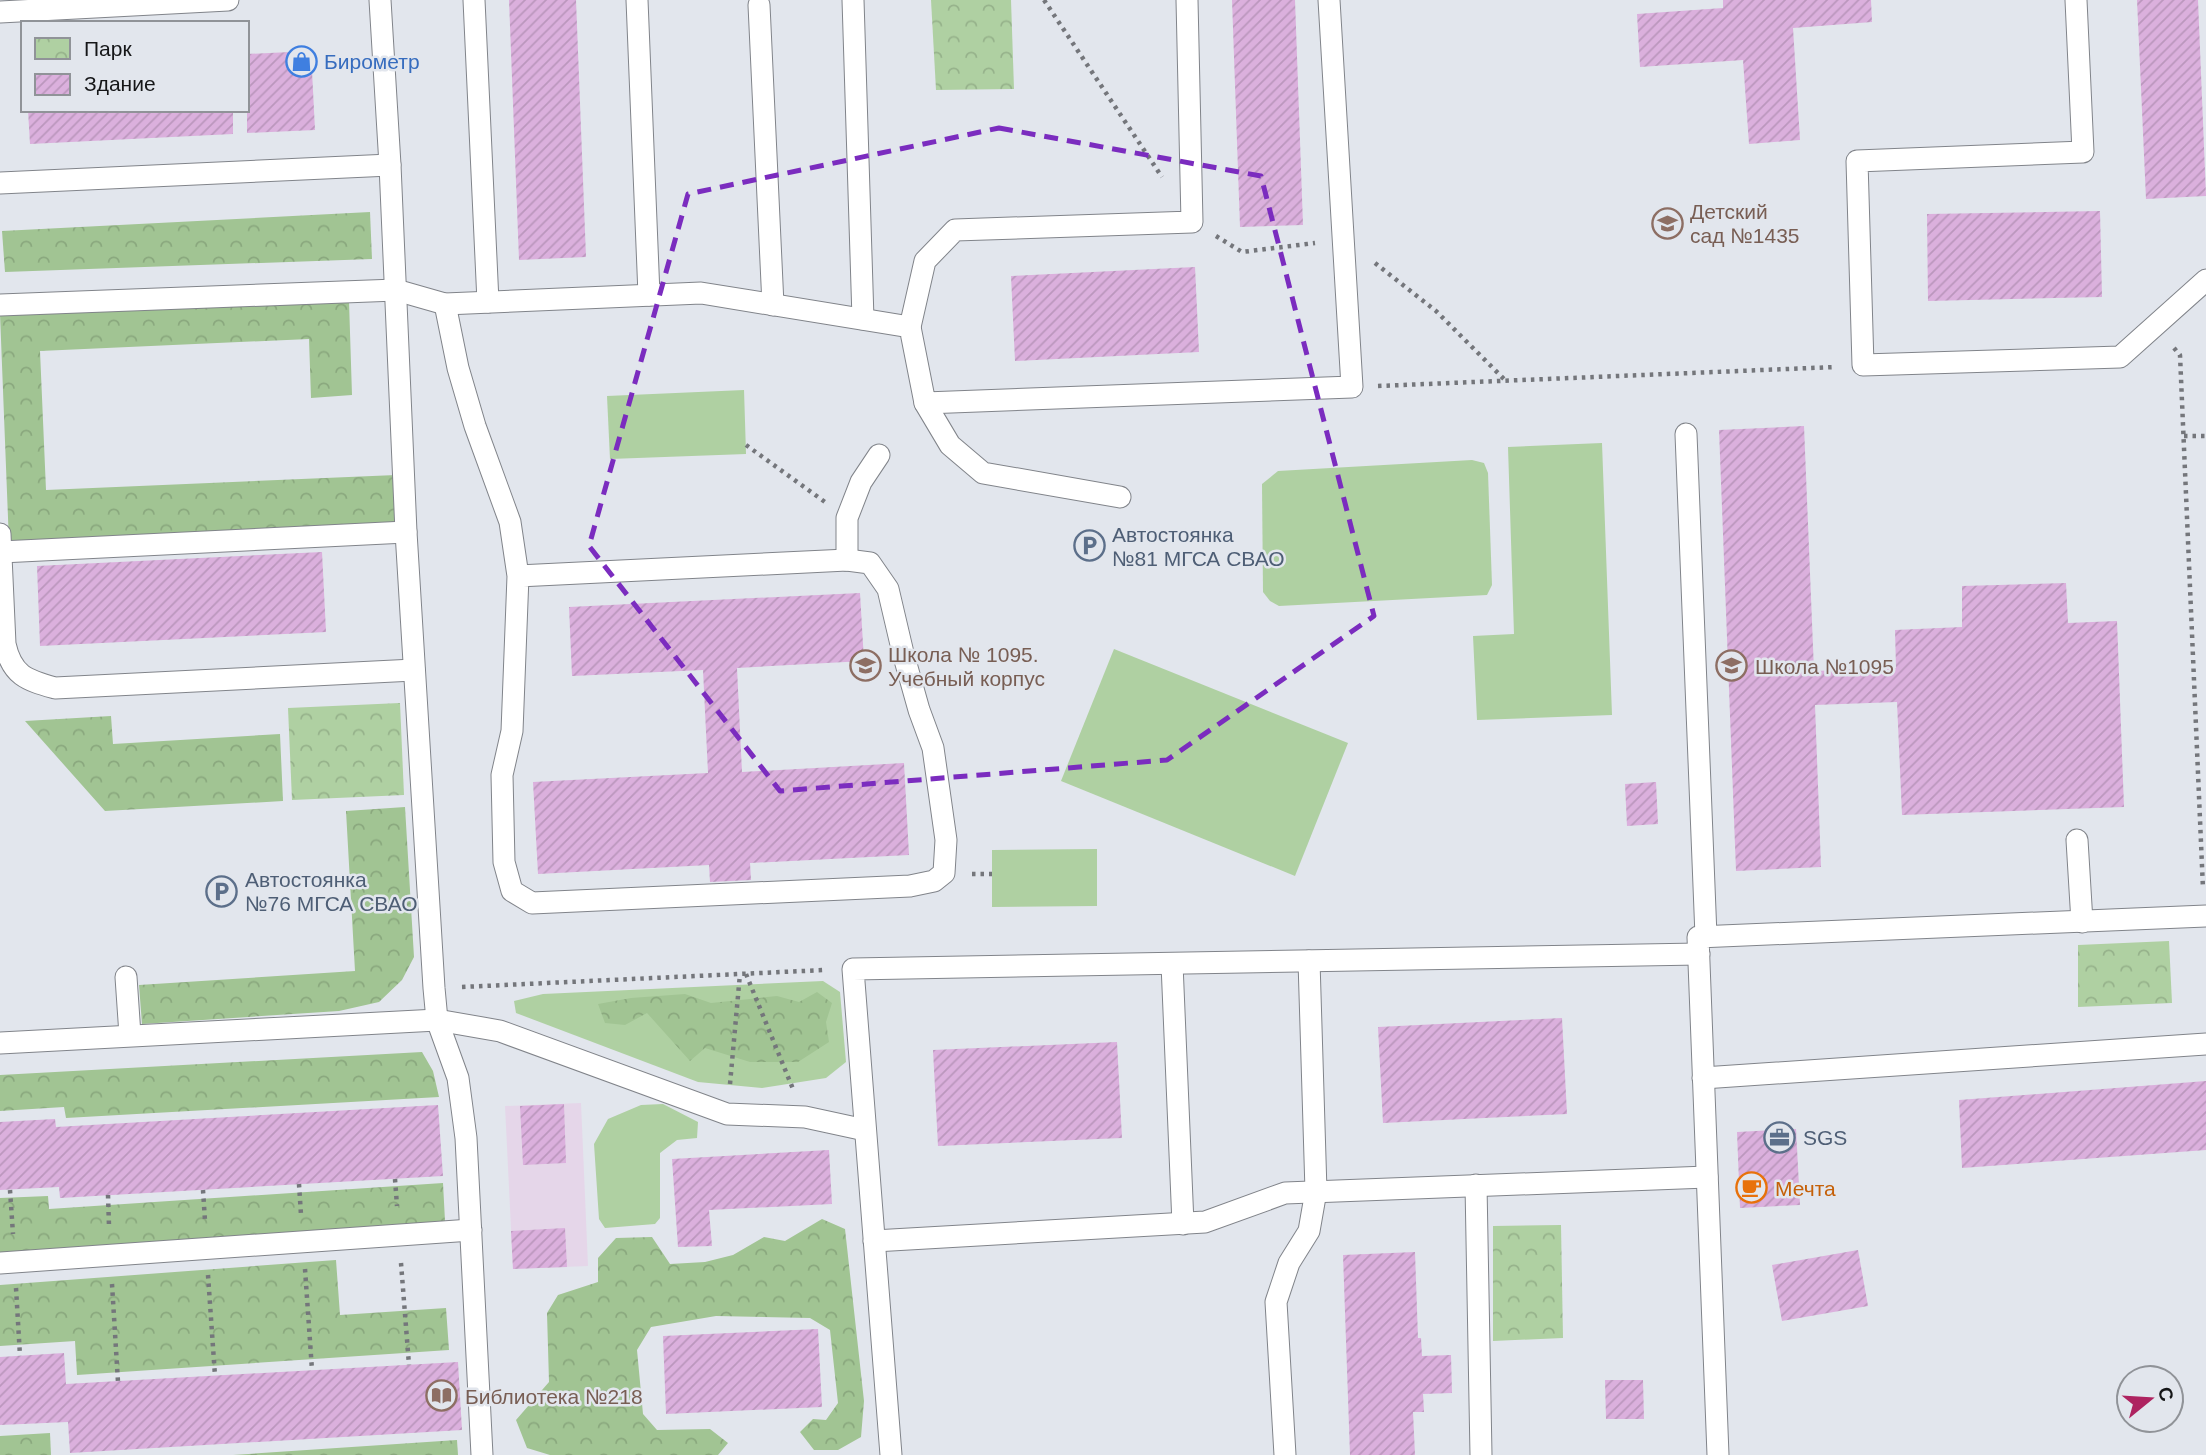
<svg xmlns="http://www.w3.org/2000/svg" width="2206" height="1455" font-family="Helvetica,sans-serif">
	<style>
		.commercial { fill: #e5d6e9 }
		.green { fill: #afd0a2 }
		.forest { fill: url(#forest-crowns) }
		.park { fill: url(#park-crowns) }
		.building { fill: url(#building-hatch) }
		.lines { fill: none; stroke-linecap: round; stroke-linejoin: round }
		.lane-casing { stroke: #81848a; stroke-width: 23 }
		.path { stroke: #74767b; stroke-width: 4.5; stroke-dasharray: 3.5 5; stroke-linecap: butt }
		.lane { stroke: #fff; stroke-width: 21 }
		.marked { fill: none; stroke: #7b2cbf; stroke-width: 5; stroke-dasharray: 14 9; stroke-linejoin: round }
		.labels { text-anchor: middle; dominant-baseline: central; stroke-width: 5; stroke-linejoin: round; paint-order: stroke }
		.shop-label { font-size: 21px; fill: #366cbe; stroke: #e2e6ed; text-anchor: start }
		.education-label { font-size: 21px; fill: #785e54; stroke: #e2e6ed; text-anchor: start }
		.service-label { font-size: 21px; fill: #4e5e75; stroke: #e2e6ed; text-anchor: start }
		.food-label { font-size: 21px; fill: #c56008; stroke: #e2e6ed; text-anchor: start }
	</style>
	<defs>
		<pattern id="forest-crowns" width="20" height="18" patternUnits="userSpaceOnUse" patternTransform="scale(1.75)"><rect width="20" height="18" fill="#a1c493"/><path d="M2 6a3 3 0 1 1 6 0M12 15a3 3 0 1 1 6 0" fill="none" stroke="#8aa87e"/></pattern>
		<pattern id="park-crowns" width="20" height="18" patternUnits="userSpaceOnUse" patternTransform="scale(1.75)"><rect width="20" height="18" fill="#afd0a2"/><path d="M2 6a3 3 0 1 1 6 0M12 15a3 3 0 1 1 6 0" fill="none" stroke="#96b28b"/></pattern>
		<pattern id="building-hatch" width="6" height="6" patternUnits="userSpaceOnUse" patternTransform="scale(1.75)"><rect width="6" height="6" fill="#dbb0dd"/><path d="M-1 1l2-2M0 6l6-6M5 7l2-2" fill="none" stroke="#bb97bd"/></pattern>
	</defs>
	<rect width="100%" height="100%" fill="#e2e6ed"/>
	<!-- commercial -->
	<polygon class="commercial" points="581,1103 588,1266 513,1269 505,1106"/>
	<!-- green -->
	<g class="green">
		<polygon points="744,390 746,454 610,459 607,396"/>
		<polygon points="1602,443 1612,715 1477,720 1473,636 1514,634 1508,447"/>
		<polygon points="1472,460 1484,463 1488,473 1492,585 1487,595 1279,606 1270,601 1263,592 1262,484 1278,471"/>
		<polygon points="1114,649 1348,743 1295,876 1061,781"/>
		<polygon points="1097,849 1097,906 992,907 992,850"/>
		<polygon points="823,981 840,992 846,1062 826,1078 762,1088 698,1082 516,1013 514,1001 543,994"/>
		<polygon points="663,1104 698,1122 697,1138 677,1140 660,1153 660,1218 655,1224 605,1228 599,1219 594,1144 608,1119 641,1105"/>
	</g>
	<!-- forest -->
	<g class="forest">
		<polygon points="370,212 372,259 5,272 2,231"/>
		<polygon points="349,301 352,395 311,398 309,339 40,351 46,490 396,475 399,525 9,543 0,314"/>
		<polygon points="111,716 113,744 280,734 283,801 105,811 25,721"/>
		<polygon points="405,807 414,957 402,980 379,1002 339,1011 142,1024 139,985 355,971 346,811"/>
		<polygon points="817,992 832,1003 826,1022 829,1042 798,1062 750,1062 705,1048 690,1061 647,1013 625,1025 605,1023 598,1004 631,998 685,994 711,1003 777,996 799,1002"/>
		<polygon points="422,1052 433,1071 439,1097 66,1118 64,1107 0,1111 0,1075"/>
		<polygon points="443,1183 445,1221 0,1253 0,1198 48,1196 49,1209"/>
		<polygon points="822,1219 845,1229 864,1401 861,1437 838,1450 814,1450 800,1432 813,1419 826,1420 838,1403 830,1330 810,1318 716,1316 651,1327 637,1350 643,1414 657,1430 710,1429 728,1443 718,1455 550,1455 527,1448 516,1420 549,1382 547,1313 558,1295 598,1282 598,1258 616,1238 652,1237 670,1264 705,1262 733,1255 764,1237 785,1241"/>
		<polygon points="336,1260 340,1315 446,1308 449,1350 77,1375 75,1341 0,1346 0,1285"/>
		<polygon points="50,1433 51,1455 0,1455 0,1436"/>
		<polygon points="457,1440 458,1455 233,1455"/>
	</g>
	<!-- park -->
	<g class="park">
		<polygon points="931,0 1011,0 1014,89 936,90"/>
		<polygon points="400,703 404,795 292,800 288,708"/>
		<polygon points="2169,941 2172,1003 2078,1007 2078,945"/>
		<polygon points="1561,1225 1563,1338 1493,1341 1493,1226"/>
	</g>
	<!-- building -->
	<g class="building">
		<polygon points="509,0 576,0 586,257 519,260"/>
		<polygon points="1232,0 1295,0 1303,225 1240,227"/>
		<polygon points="1723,0 1871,0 1872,22 1793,28 1800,140 1749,144 1743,60 1640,67 1637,14 1723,8"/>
		<polygon points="2137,0 2198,0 2206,196 2146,199"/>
		<polygon points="311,51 315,130 247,133 247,54"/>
		<polygon points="28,110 233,110 233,134 30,144"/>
		<polygon points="2100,211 2102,297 1928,301 1927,214"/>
		<polygon points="1195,267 1199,352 1015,361 1011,276"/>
		<polygon points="1804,426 1814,671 1896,668 1895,630 1962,627 1962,586 2066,583 2068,623 2117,621 2124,807 1902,815 1897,702 1815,705 1821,867 1736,871 1719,430"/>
		<polygon points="322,552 326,632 40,646 37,566"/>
		<polygon points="860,593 864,661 737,668 742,772 904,763 909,855 750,863 751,880 710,882 709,865 538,874 533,782 708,773 703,670 572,676 569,607"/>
		<polygon points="1656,782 1658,824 1627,826 1625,784"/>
		<polygon points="1562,1018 1567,1114 1383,1123 1378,1027"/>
		<polygon points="1117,1042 1122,1138 938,1146 933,1050"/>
		<polygon points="2206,1081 2206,1150 1962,1168 1959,1100"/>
		<polygon points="564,1104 566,1163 523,1165 520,1106"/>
		<polygon points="438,1105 443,1176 60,1198 59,1187 0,1190 0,1122 55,1119 56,1127"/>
		<polygon points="1796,1129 1800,1205 1740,1208 1737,1132"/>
		<polygon points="829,1150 832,1204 709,1210 712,1246 678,1247 672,1159"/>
		<polygon points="565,1228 567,1267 513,1269 511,1231"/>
		<polygon points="1858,1250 1868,1306 1782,1321 1772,1265"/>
		<polygon points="1415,1252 1418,1338 1421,1338 1422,1356 1451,1355 1452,1393 1423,1394 1424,1412 1413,1412 1415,1455 1350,1455 1343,1255"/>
		<polygon points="818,1329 822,1407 666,1414 663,1336"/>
		<polygon points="64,1353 66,1384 458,1362 462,1430 70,1453 68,1422 0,1425 0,1357"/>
		<polygon points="1605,1380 1643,1380 1644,1419 1606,1419"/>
	</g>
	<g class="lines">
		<defs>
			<g id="lane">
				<polyline points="380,0 390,165 406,532 434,988 437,1020 458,1078 466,1138 482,1455"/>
				<polyline points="474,0 488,302"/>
				<polyline points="637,0 649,295"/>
				<polyline points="853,0 863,319"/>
				<polyline points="2076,0 2083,152 1857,161 1863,365 2120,357 2206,280"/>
				<polyline points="759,5 773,305"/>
				<polyline points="0,12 228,0"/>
				<polyline points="0,183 390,165"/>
				<polyline points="445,304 458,368 475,426 510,522 518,576 512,731 502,775 504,862 512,891 532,903 910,886 934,881 944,873 946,840 933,748 919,710 903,653 888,589 870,563 847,560 518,576"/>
				<polyline points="0,305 396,290 445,304 701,293 910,327 925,403 1352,387 1329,0"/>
				<polyline points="910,327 925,261 955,230 1192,222 1187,0"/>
				<polyline points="925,403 950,445 983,473 1120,497"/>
				<polyline points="1686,434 1706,936"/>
				<path d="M0,534L5,644C12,676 27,680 55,688L414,670"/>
				<polyline points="1,552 406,532"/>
				<polyline points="847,560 847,518 861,482 879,455"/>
				<polyline points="2077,840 2082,922"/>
				<polyline points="1172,964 1183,1224"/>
				<polyline points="126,977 130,1035"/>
				<polyline points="0,1043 437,1020 500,1031 727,1114 805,1117 865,1130"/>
				<polyline points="1703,1078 2206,1044"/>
				<polyline points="1476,1185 1481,1455"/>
				<polyline points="874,1241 1205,1222 1285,1193 1707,1177"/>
				<polyline points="0,1263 471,1230"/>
				<polyline points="891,1455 853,969 1699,954"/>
				<polyline points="1285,1455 1276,1302 1289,1263 1309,1231 1316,1191 1309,961"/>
				<polyline points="1718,1455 1698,937 2206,916"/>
			</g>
		</defs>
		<!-- lane casing -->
		<use href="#lane" class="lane-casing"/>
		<!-- path -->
		<g class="path">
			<polyline points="1044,0 1162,177"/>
			<polyline points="1216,236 1242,252 1315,243"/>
			<polyline points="1375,263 1436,311 1506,381"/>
			<polyline points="2174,348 2180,355 2203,889"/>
			<polyline points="1378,386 1835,367"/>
			<polyline points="2184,436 2206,436"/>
			<polyline points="746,445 825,502"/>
			<polyline points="972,874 992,874"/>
			<polyline points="746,974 793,1089"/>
			<polyline points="462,987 824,970"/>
			<polyline points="730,1084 740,974"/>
			<polyline points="395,1179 397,1206"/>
			<polyline points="299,1184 301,1215"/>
			<polyline points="10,1190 13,1234"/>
			<polyline points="203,1190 205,1221"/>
			<polyline points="108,1195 109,1226"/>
			<polyline points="401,1263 409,1365"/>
			<polyline points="305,1269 312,1370"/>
			<polyline points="208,1275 215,1376"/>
			<polyline points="112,1284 118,1382"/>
			<polyline points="16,1288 20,1356"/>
		</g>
		<!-- lane -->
		<use href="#lane" class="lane"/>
	</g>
	<!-- marked area -->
	<path class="marked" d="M999,128L1261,176L1374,616L1167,760L780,791L589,546L688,194Z"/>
	<!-- icons -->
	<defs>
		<symbol id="shop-ring" viewBox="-11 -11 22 22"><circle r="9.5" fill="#e2e6ed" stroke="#3f7fe0" stroke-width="1.5"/><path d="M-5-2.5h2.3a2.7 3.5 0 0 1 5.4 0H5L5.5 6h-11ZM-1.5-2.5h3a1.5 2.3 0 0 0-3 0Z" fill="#3f7fe0"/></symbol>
		<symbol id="school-ring" viewBox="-11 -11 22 22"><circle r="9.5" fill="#e2e6ed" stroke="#8d6e63" stroke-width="1.5"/><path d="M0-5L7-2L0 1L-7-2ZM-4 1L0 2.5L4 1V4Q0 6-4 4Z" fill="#8d6e63"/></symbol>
		<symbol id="parking-ring" viewBox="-11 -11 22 22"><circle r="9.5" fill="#e2e6ed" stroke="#5c6f8a" stroke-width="1.5"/><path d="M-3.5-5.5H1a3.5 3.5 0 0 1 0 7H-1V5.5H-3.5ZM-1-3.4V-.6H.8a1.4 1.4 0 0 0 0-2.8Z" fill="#5c6f8a"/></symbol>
		<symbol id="office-ring" viewBox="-11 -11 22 22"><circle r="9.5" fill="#e2e6ed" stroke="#5c6f8a" stroke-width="1.5"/><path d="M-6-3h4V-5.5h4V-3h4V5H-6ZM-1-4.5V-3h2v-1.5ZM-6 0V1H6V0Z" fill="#5c6f8a"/></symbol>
		<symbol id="cafe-ring" viewBox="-11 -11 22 22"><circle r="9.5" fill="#e2e6ed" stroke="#e8710a" stroke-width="1.5"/><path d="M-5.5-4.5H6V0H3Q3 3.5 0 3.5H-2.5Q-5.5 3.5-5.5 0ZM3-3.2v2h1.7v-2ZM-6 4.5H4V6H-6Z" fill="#e8710a"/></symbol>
		<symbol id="library-ring" viewBox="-11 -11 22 22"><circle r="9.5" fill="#e2e6ed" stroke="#8d6e63" stroke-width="1.5"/><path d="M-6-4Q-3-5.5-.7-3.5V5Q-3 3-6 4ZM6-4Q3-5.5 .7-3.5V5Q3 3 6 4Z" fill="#8d6e63"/></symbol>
	</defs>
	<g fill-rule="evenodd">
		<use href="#shop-ring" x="284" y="44" width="35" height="35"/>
		<use href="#school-ring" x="1650" y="206" width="35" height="35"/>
		<use href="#parking-ring" x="1072" y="528" width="35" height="35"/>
		<use href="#school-ring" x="848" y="648" width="35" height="35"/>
		<use href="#school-ring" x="1714" y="648" width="35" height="35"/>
		<use href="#parking-ring" x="204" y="874" width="35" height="35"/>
		<use href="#office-ring" x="1762" y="1120" width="35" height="35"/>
		<use href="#cafe-ring" x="1734" y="1170" width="35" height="35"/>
		<use href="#library-ring" x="424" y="1378" width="35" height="35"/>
	</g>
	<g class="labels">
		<!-- shop labels -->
		<g class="shop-label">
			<text x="324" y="61">Бирометр</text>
		</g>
		<!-- education labels -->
		<g class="education-label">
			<text x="1690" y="211">Детский<tspan x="1690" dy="24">сад №1435</tspan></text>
			<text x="888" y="654">Школа № 1095.<tspan x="888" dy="24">Учебный корпус</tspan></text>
			<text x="1755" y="666">Школа №1095</text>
			<text x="465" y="1396">Библиотека №218</text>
		</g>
		<!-- service labels -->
		<g class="service-label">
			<text x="1112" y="534">Автостоянка<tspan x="1112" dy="24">№81 МГСА СВАО</tspan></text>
			<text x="245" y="879">Автостоянка<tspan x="245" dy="24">№76 МГСА СВАО</tspan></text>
			<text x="1803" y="1137">SGS</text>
		</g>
		<!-- food labels -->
		<g class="food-label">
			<text x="1775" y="1188">Мечта</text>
		</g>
	</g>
	<!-- legend -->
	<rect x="21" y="21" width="228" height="91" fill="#e2e6ed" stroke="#909398" stroke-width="2"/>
	<rect x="35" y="38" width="35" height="21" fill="url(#park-crowns)" stroke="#909398" stroke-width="2"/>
	<text x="84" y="56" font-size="21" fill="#151618">Парк</text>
	<rect x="35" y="74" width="35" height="21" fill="url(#building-hatch)" stroke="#909398" stroke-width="2"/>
	<text x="84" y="91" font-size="21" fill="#151618">Здание</text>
	<!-- north arrow -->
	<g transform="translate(2150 1399) rotate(72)"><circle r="33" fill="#e2e6ed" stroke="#909398" stroke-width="2"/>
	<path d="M0-5L12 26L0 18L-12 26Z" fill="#ae2360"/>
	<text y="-10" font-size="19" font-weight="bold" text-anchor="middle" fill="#151618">С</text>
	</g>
</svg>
